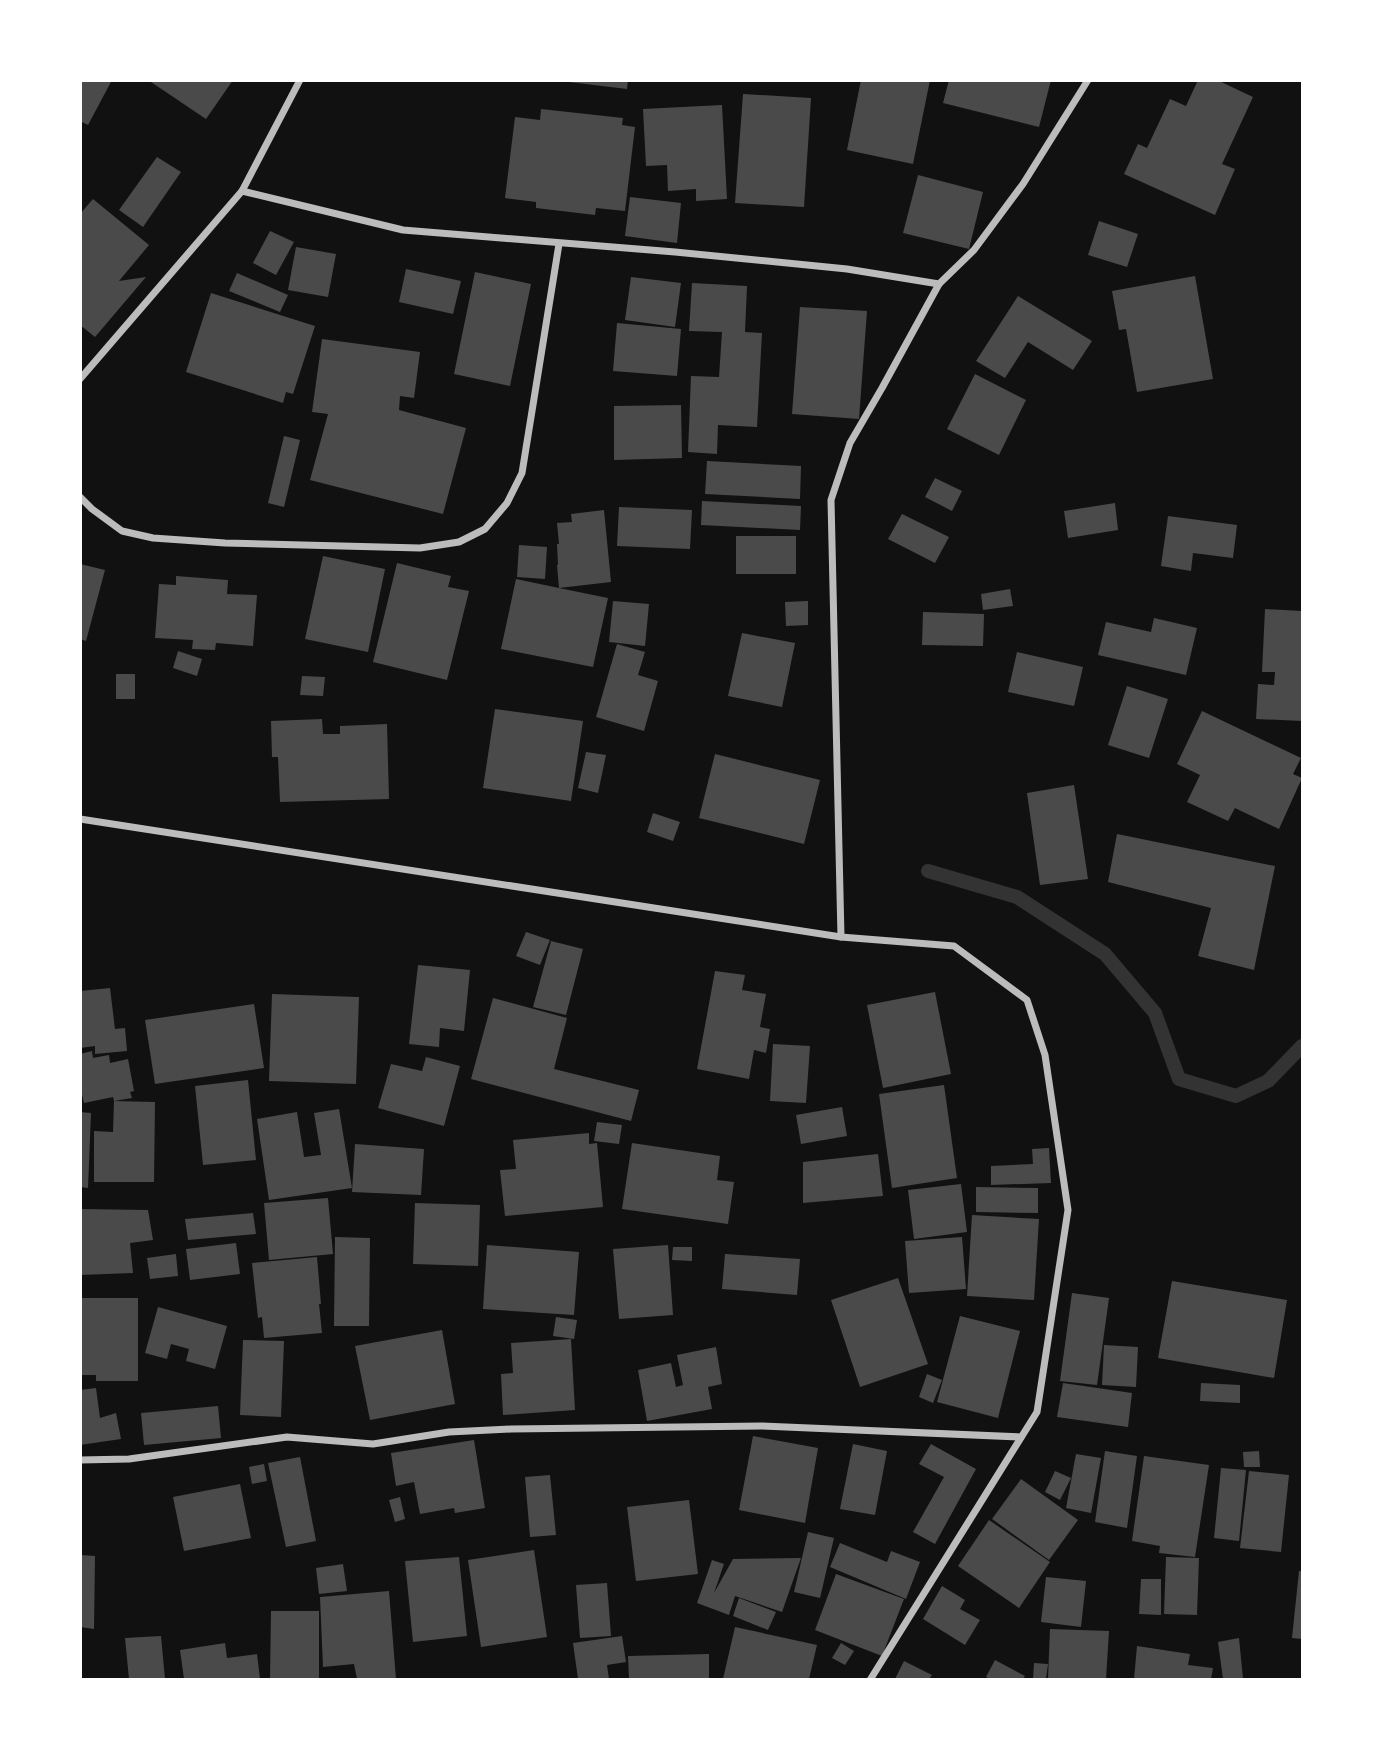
<svg xmlns="http://www.w3.org/2000/svg" width="1383" height="1760" font-family="'Fira Sans',sans-serif">
	<style>
		.lines { fill: none; stroke-linecap: round; stroke-linejoin: round }
		.stream { stroke: #333; stroke-width: 14 }
		.building { fill: #4a4a4a }
		.minor { stroke: #bcbcbc; stroke-width: 7 }
	</style>
	<rect width="100%" height="100%" fill="#111"/>
	<g class="lines">
		<!-- stream -->
		<polyline class="stream" points="928,871 1017,897 1105,954 1155,1013 1179,1079 1236,1096 1268,1081 1302,1046"/>
	</g>
	<!-- building -->
	<g class="building">
		<polygon points="80,80 112,80 88,125 80,121"/>
		<polygon points="148,80 233,80 206,119"/>
		<polygon points="569,80 628,80 627,89 569,82"/>
		<polygon points="861,80 930,80 913,164 847,150"/>
		<polygon points="949,80 1051,80 1039,127 943,103"/>
		<polygon points="1198,80 1217,80 1253,97 1222,164 1235,169 1215,215 1124,174 1138,144 1147,148 1170,99 1186,106"/>
		<polygon points="743,94 811,98 804,207 735,203"/>
		<polygon points="722,105 727,199 696,201 696,189 668,191 667,165 646,166 643,109"/>
		<polygon points="541,109 623,118 622,125 635,127 625,211 596,208 595,215 536,208 536,202 505,198 515,117 540,120"/>
		<polygon points="157,157 181,172 143,227 119,210"/>
		<polygon points="918,175 983,192 969,249 903,233"/>
		<polygon points="630,197 681,203 677,243 625,236"/>
		<polygon points="93,199 149,245 119,281 146,277 95,337 80,325 80,214"/>
		<polygon points="1099,221 1138,234 1127,267 1088,255"/>
		<polygon points="270,231 294,242 276,275 253,263"/>
		<polygon points="296,247 336,254 328,297 288,290"/>
		<polygon points="406,269 461,281 453,314 399,302"/>
		<polygon points="475,272 531,284 510,386 454,374"/>
		<polygon points="237,273 288,295 280,312 229,291"/>
		<polygon points="1195,276 1213,379 1137,392 1126,329 1119,330 1112,291"/>
		<polygon points="631,277 681,283 675,327 625,320"/>
		<polygon points="692,283 747,286 745,332 762,333 757,427 718,425 717,454 688,452 691,376 719,377 722,332 689,331"/>
		<polygon points="211,293 315,326 293,394 286,392 283,403 186,372"/>
		<polygon points="1018,296 1092,341 1073,370 1028,342 1005,378 976,361"/>
		<polygon points="800,307 867,311 859,419 792,414"/>
		<polygon points="617,323 681,329 677,376 613,371"/>
		<polygon points="322,339 420,352 414,398 400,396 399,410 466,428 443,514 310,480 328,414 312,412"/>
		<polygon points="975,374 1026,400 999,455 947,429"/>
		<polygon points="681,405 682,458 614,460 614,406"/>
		<polygon points="284,436 300,440 284,507 268,503"/>
		<polygon points="707,461 801,466 800,499 705,494"/>
		<polygon points="935,478 962,491 952,511 925,497"/>
		<polygon points="702,501 801,506 800,530 701,525"/>
		<polygon points="1115,503 1118,530 1068,538 1064,511"/>
		<polygon points="619,507 692,510 690,549 617,546"/>
		<polygon points="604,510 611,582 559,588 608,598 593,667 501,649 516,579 559,588 557,565 558,565 557,544 559,544 557,523 572,522 571,514"/>
		<polygon points="902,514 949,537 935,563 888,539"/>
		<polygon points="1168,516 1237,525 1233,558 1193,553 1191,571 1161,566"/>
		<rect x="736" y="536" width="60" height="38"/>
		<polygon points="519,545 547,547 545,579 517,577"/>
		<polygon points="323,556 385,569 368,652 305,639"/>
		<polygon points="397,563 451,576 448,587 469,591 447,680 373,662"/>
		<polygon points="80,564 105,570 86,641 80,639"/>
		<polygon points="176,576 228,580 227,594 257,595 253,646 216,643 215,650 192,649 193,640 155,638 159,584 176,585"/>
		<polygon points="1010,589 1013,606 983,610 981,594"/>
		<polygon points="613,601 649,604 645,646 609,642"/>
		<polygon points="808,601 808,625 786,626 785,602"/>
		<polygon points="1265,609 1302,611 1302,721 1256,719 1258,684 1274,685 1275,672 1262,672"/>
		<polygon points="923,612 984,614 983,646 922,645"/>
		<polygon points="1154,618 1197,628 1186,675 1098,655 1106,622 1151,632"/>
		<polygon points="742,633 795,643 782,707 728,696"/>
		<polygon points="617,644 645,652 638,675 658,681 644,731 596,717"/>
		<polygon points="178,651 202,659 197,676 173,668"/>
		<polygon points="1017,652 1083,667 1074,706 1008,692"/>
		<rect x="116" y="674" width="19" height="25"/>
		<polygon points="302,676 325,677 323,696 300,695"/>
		<polygon points="1127,686 1168,699 1149,758 1108,745"/>
		<polygon points="495,709 583,721 571,801 483,788"/>
		<polygon points="1202,711 1301,758 1293,774 1302,778 1279,829 1235,808 1228,821 1187,802 1200,775 1177,764"/>
		<polygon points="322,719 323,734 340,734 340,726 387,724 389,799 280,802 278,757 272,757 271,721"/>
		<polygon points="586,752 606,755 598,793 578,788"/>
		<polygon points="715,754 820,780 804,844 699,818"/>
		<polygon points="1074,785 1088,879 1040,885 1027,793"/>
		<polygon points="653,813 680,822 673,841 647,832"/>
		<polygon points="1117,834 1275,866 1254,970 1198,956 1211,908 1108,882"/>
		<polygon points="526,932 550,940 540,965 516,956"/>
		<polygon points="551,941 583,949 566,1015 533,1007"/>
		<polygon points="418,965 470,970 464,1031 440,1028 439,1047 409,1044"/>
		<polygon points="715,971 745,975 742,990 766,994 760,1027 770,1029 766,1053 754,1050 749,1079 697,1069"/>
		<polygon points="110,988 115,1029 125,1028 127,1051 95,1054 95,1046 80,1048 80,991"/>
		<polygon points="935,992 951,1074 883,1088 867,1005"/>
		<polygon points="272,994 359,997 356,1084 269,1081"/>
		<polygon points="493,998 567,1018 554,1069 639,1090 631,1121 471,1079"/>
		<polygon points="254,1004 264,1068 155,1084 145,1020"/>
		<polygon points="773,1044 810,1046 806,1103 770,1101"/>
		<polygon points="92,1051 93,1058 109,1055 110,1063 128,1059 134,1091 130,1092 132,1098 114,1101 113,1097 84,1103 80,1086 80,1054"/>
		<polygon points="426,1057 460,1066 444,1126 378,1108 391,1064 422,1071"/>
		<polygon points="248,1080 256,1160 203,1165 195,1086"/>
		<polygon points="944,1085 957,1178 892,1188 879,1094"/>
		<polygon points="114,1101 155,1102 154,1182 94,1182 94,1131 113,1132"/>
		<polygon points="842,1107 847,1136 801,1144 796,1115"/>
		<polygon points="339,1109 352,1188 269,1200 257,1119 297,1112 304,1157 321,1155 314,1113"/>
		<polygon points="80,1112 91,1113 88,1188 80,1187"/>
		<polygon points="597,1122 622,1125 619,1144 594,1141"/>
		<polygon points="589,1133 589,1144 597,1143 603,1207 505,1216 500,1170 516,1169 513,1140"/>
		<polygon points="632,1143 720,1156 717,1180 734,1182 728,1224 622,1209"/>
		<polygon points="355,1144 424,1149 421,1195 352,1192"/>
		<polygon points="1049,1148 1051,1183 991,1185 991,1166 1033,1164 1032,1149"/>
		<polygon points="878,1154 883,1196 803,1203 803,1162"/>
		<polygon points="961,1184 967,1232 914,1239 908,1190"/>
		<polygon points="976,1187 1038,1188 1038,1213 976,1212"/>
		<polygon points="328,1198 333,1254 269,1260 264,1203"/>
		<polygon points="415,1203 480,1205 478,1266 413,1264"/>
		<polygon points="80,1209 148,1210 153,1240 130,1243 133,1273 80,1275"/>
		<polygon points="253,1213 256,1234 188,1240 185,1219"/>
		<polygon points="972,1215 1039,1219 1034,1300 967,1296"/>
		<polygon points="335,1237 370,1238 369,1326 334,1326"/>
		<polygon points="962,1237 966,1289 909,1293 905,1241"/>
		<polygon points="236,1243 240,1274 190,1280 186,1249"/>
		<polygon points="487,1245 579,1252 574,1315 483,1309"/>
		<polygon points="668,1245 673,1315 619,1319 613,1249"/>
		<polygon points="673,1247 692,1247 692,1261 672,1260"/>
		<polygon points="176,1254 178,1276 150,1279 147,1258"/>
		<polygon points="725,1254 800,1259 797,1295 722,1289"/>
		<polygon points="317,1257 321,1304 319,1304 322,1333 264,1338 262,1317 258,1318 252,1263"/>
		<polygon points="898,1278 928,1364 860,1387 831,1300"/>
		<polygon points="1172,1281 1287,1300 1274,1378 1158,1358"/>
		<polygon points="1072,1293 1109,1298 1097,1385 1060,1381"/>
		<polygon points="80,1298 138,1298 138,1381 96,1381 96,1375 80,1375"/>
		<polygon points="158,1307 227,1326 215,1369 186,1361 189,1349 171,1344 167,1359 145,1353"/>
		<polygon points="960,1316 1020,1331 998,1418 937,1402"/>
		<polygon points="556,1317 577,1320 574,1339 553,1336"/>
		<polygon points="442,1330 455,1404 370,1420 355,1346"/>
		<polygon points="571,1339 575,1410 503,1415 501,1374 513,1373 511,1343"/>
		<polygon points="243,1340 284,1341 281,1417 240,1415"/>
		<polygon points="1104,1345 1138,1347 1136,1387 1102,1385"/>
		<polygon points="716,1347 722,1384 708,1387 712,1409 647,1421 638,1370 671,1363 676,1387 683,1385 677,1355"/>
		<polygon points="927,1374 942,1380 933,1403 919,1397"/>
		<polygon points="1063,1383 1132,1393 1128,1427 1057,1417"/>
		<polygon points="1201,1383 1240,1385 1240,1403 1200,1401"/>
		<polygon points="96,1388 100,1418 116,1413 121,1439 80,1445 80,1390"/>
		<polygon points="218,1406 221,1438 144,1445 141,1413"/>
		<polygon points="753,1436 818,1448 805,1523 739,1510"/>
		<polygon points="474,1440 485,1508 455,1513 454,1508 420,1514 414,1482 396,1486 391,1453"/>
		<polygon points="853,1444 887,1451 875,1515 840,1509"/>
		<polygon points="931,1444 976,1469 935,1544 913,1532 944,1477 919,1464"/>
		<polygon points="1105,1451 1137,1456 1127,1528 1095,1522"/>
		<polygon points="1259,1451 1260,1467 1244,1467 1243,1452"/>
		<polygon points="1076,1454 1101,1458 1091,1513 1066,1508"/>
		<polygon points="1144,1456 1209,1465 1195,1557 1159,1553 1160,1546 1132,1541"/>
		<polygon points="300,1457 316,1541 286,1547 268,1463"/>
		<polygon points="264,1464 267,1481 252,1484 249,1467"/>
		<polygon points="1221,1468 1246,1470 1239,1541 1214,1538"/>
		<polygon points="1055,1471 1071,1478 1060,1500 1045,1492"/>
		<polygon points="1249,1471 1289,1475 1281,1552 1240,1548"/>
		<polygon points="550,1475 556,1535 530,1537 525,1477"/>
		<polygon points="1021,1479 1078,1520 1049,1560 992,1519"/>
		<polygon points="240,1484 251,1538 184,1551 173,1497"/>
		<polygon points="400,1497 405,1519 395,1522 389,1500"/>
		<polygon points="689,1500 698,1574 636,1581 627,1507"/>
		<polygon points="989,1520 1050,1562 1019,1608 958,1566"/>
		<polygon points="808,1532 834,1538 820,1598 794,1592"/>
		<polygon points="840,1543 887,1562 891,1551 920,1562 906,1599 830,1567"/>
		<polygon points="534,1550 547,1637 481,1647 468,1560"/>
		<polygon points="80,1555 95,1556 94,1629 80,1627"/>
		<polygon points="459,1557 467,1636 413,1642 405,1561"/>
		<polygon points="1166,1557 1199,1558 1197,1615 1164,1614"/>
		<polygon points="801,1558 782,1612 735,1596 729,1615 697,1603 712,1560 724,1564 714,1593 733,1559"/>
		<polygon points="343,1564 347,1591 319,1594 316,1568"/>
		<polygon points="1299,1571 1302,1571 1302,1639 1292,1638"/>
		<polygon points="836,1574 904,1599 882,1656 815,1630"/>
		<polygon points="1046,1577 1086,1581 1081,1627 1041,1622"/>
		<polygon points="1141,1579 1161,1579 1161,1615 1139,1614"/>
		<polygon points="607,1583 611,1636 580,1638 576,1585"/>
		<polygon points="942,1586 965,1600 960,1609 980,1620 965,1645 923,1619"/>
		<polygon points="389,1591 396,1679 357,1679 354,1664 323,1667 320,1597"/>
		<polygon points="739,1598 776,1612 768,1630 733,1616"/>
		<polygon points="271,1611 319,1611 319,1679 270,1678"/>
		<polygon points="735,1627 817,1645 809,1679 723,1679"/>
		<polygon points="1050,1629 1109,1631 1106,1679 1048,1679"/>
		<polygon points="161,1636 165,1679 129,1679 125,1638"/>
		<polygon points="622,1636 626,1662 607,1665 609,1679 578,1679 573,1643"/>
		<polygon points="1239,1638 1243,1679 1223,1679 1218,1642"/>
		<polygon points="225,1643 227,1658 257,1654 260,1679 184,1679 180,1650"/>
		<polygon points="841,1643 854,1651 845,1665 832,1658"/>
		<polygon points="1137,1646 1190,1654 1188,1665 1213,1668 1211,1679 1134,1679"/>
		<polygon points="709,1654 709,1679 629,1679 628,1656"/>
		<polygon points="995,1660 1025,1676 1023,1679 990,1679 986,1677"/>
		<polygon points="904,1661 932,1675 929,1679 895,1679"/>
		<polygon points="1034,1663 1048,1664 1046,1679 1033,1679"/>
	</g>
	<g class="lines">
		<!-- minor -->
		<g class="minor">
			<polyline points="242,191 403,230 675,252 847,269 939,284"/>
			<polyline points="80,379 242,191 300,80"/>
			<polyline points="80,497 92,509 122,531 153,538 225,543 420,548 459,542 485,529 507,503 522,473 559,244"/>
			<polyline points="80,819 841,937 954,946 1027,1000 1045,1055 1068,1210 1037,1412 870,1680"/>
			<polyline points="841,937 831,500 850,443 882,388 939,284 974,250 1023,184 1088,80"/>
			<polyline points="80,1460 129,1459 287,1437 373,1444 449,1432 511,1429 762,1426 1021,1437"/>
		</g>
	</g>
	<!-- border -->
	<rect width="1383" height="1760" fill="none" stroke="#ffffff" stroke-width="164"/>
</svg>
